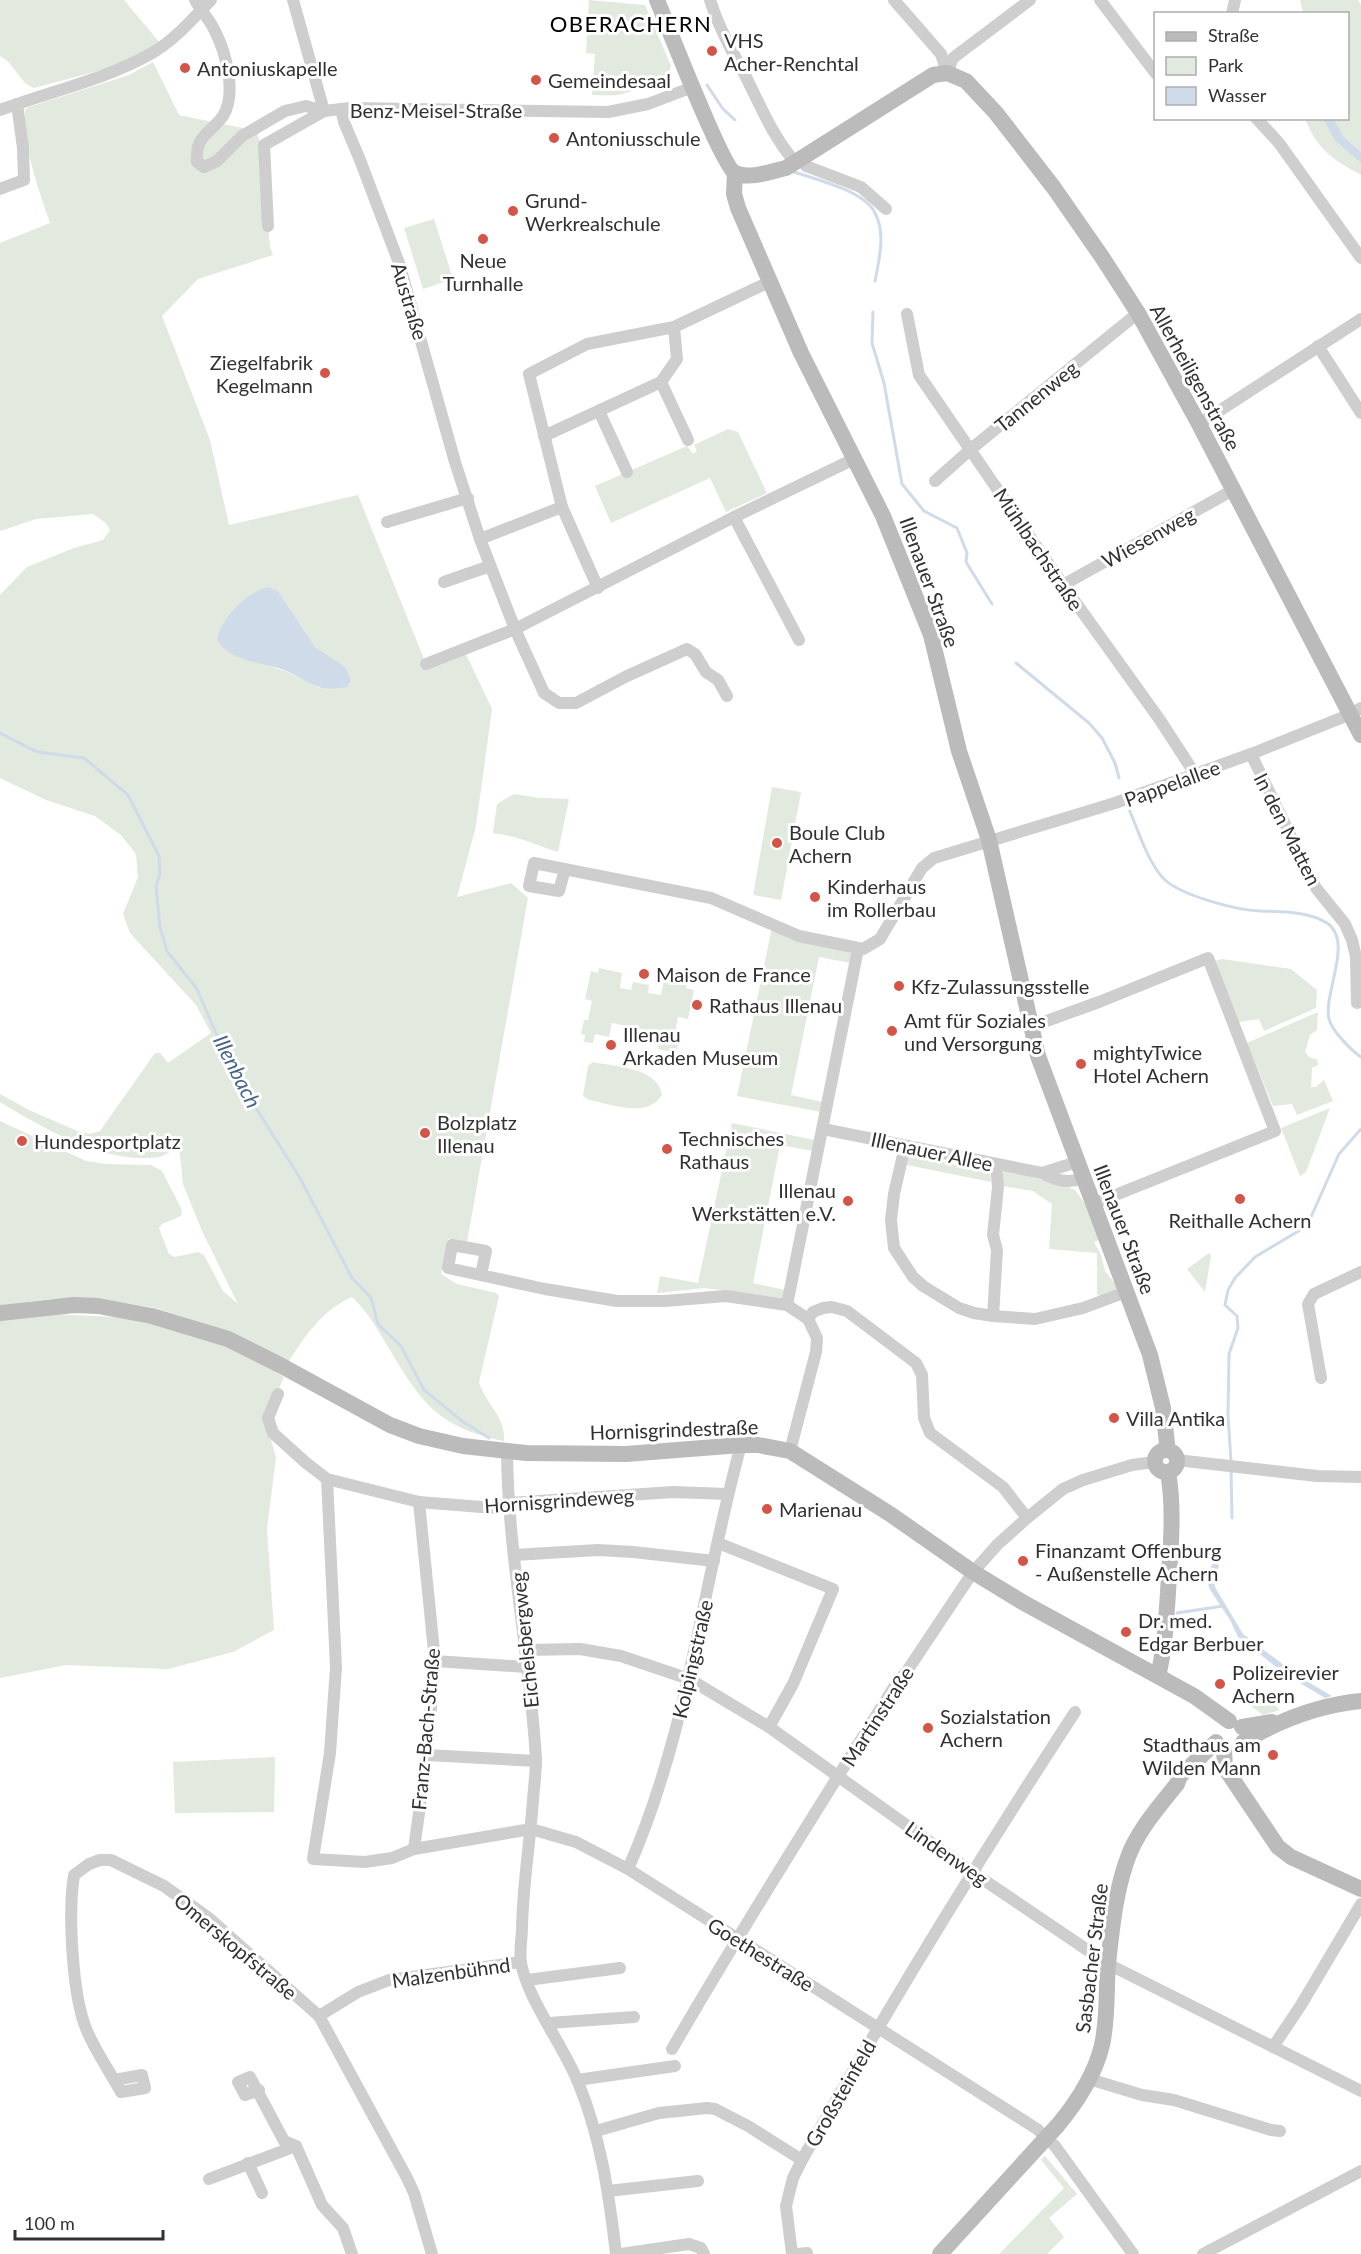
<svg xmlns="http://www.w3.org/2000/svg" width="1361" height="2254" font-family="Lato,sans-serif">
	<style>
		.green { fill: #e2e9de; fill-rule: evenodd }
		.water { fill: #cfdbe9 }
		.lines { fill: none; stroke-linecap: round; stroke-linejoin: round }
		.stream { stroke: #cfdbe9; stroke-width: 3 }
		.street { stroke: #cecece; stroke-width: 12 }
		.secondary { stroke: #bbb; stroke-width: 16 }
		.poi-dot { fill: #d35547; stroke: #fff; stroke-width: 2 }
		.labels { text-anchor: middle; dominant-baseline: central; stroke-width: 6; stroke-linejoin: round; paint-order: stroke }
		.poi-label { font-size: 20px; fill: #313131; stroke: #fff; text-anchor: start }
		.street-label { font-size: 20px; fill: #313131; stroke: #fff }
		.water-label { font-size: 21px; font-style: italic; fill: #47648b; stroke: #fff }
		.quarter-label { font-size: 22px; letter-spacing: 1.5px; fill: #000; stroke: #fff }
	</style>
	<rect width="100%" height="100%" fill="#fff"/>
	<!-- green -->
	<g class="green">
		<path d="M0,0H124L160,43L113,67L34,88C18,82 15,63 0,56Z"/>
		<path d="M589,0L645,5L671,66C669,80 630,93 617,95C609,96 600,95 592,95L595,54L586,53Z"/>
		<polygon points="1300,0 1358,0 1361,5 1361,152 1344,137 1334,119 1348,118 1348,14 1303,13"/>
		<path d="M153,62L179,115L257,131L260,143L270,247L273,255L198,279L162,316L210,440L229,525L358,495L426,664L464,650L492,709L476,826L457,897L511,883L528,898L467,1242L448,1239L441,1274L457,1284L496,1293L499,1296L479,1382C485,1403 506,1417 504,1441C434,1427 419,1398 385,1342C375,1325 366,1310 352,1297C322,1310 304,1337 288,1363L215,1327L156,1308L126,1303L52,1299L0,1305V1121L86,1161L106,1164L151,1165L162,1171L182,1210L181,1216L162,1224L159,1228L169,1254L175,1257L198,1252L204,1255L223,1291L238,1304L202,1231L183,1184L179,1146C173,1149 166,1156 159,1157C105,1165 45,1129 0,1102V1094L29,1110L82,1133L91,1134L100,1131L155,1053H160L168,1063L211,1033L196,1005L130,933L123,914L138,877L136,854L121,835L95,816L46,800L0,778V595L27,567L74,548L103,540L110,530L106,523L93,514L36,519L0,531V243L50,223C38,187 23,148 25,110L29,107L129,75ZM278,591L315,647L328,657L320,688L285,671L239,657L232,612L243,603Z"/>
		<path d="M1305,119H1323L1335,141L1361,163V175C1332,159 1318,150 1305,119Z"/>
		<polygon points="434,219 453,279 423,289 404,228"/>
		<polygon points="728,429 738,432 767,493 726,512 710,478 611,523 595,486 687,446 693,454 697,451 694,445"/>
		<polygon points="772,787 801,792 781,900 753,895"/>
		<path d="M514,794L540,798L569,799L558,852C536,845 515,835 493,833L497,804Z"/>
		<polygon points="772,928 848,950 852,955 851,963 819,957 791,1095 823,1102 821,1112 737,1096"/>
		<polygon points="1222,959 1291,969 1317,990 1316,1008 1264,1031 1259,1019 1239,1022 1215,961"/>
		<polygon points="599,968 622,973 620,988 631,990 633,982 649,985 648,993 661,995 664,980 686,985 686,988 694,990 688,1019 678,1017 674,1038 679,1040 676,1053 658,1049 661,1033 612,1023 609,1037 595,1034 593,1043 584,1042 585,1035 581,1034 584,1020 588,1020 592,1001 585,999 591,971 598,973"/>
		<polygon points="1318,1012 1317,1030 1310,1035 1305,1052 1310,1058 1317,1059 1318,1065 1312,1068 1311,1087 1316,1087 1324,1080 1333,1101 1297,1115 1292,1104 1273,1106 1247,1043"/>
		<path d="M593,1062C615,1067 658,1067 662,1095C647,1119 611,1104 589,1100L583,1096L588,1066Z"/>
		<polygon points="1330,1108 1306,1172 1300,1176 1281,1128"/>
		<polygon points="732,1123 815,1140 813,1151 780,1145 753,1283 785,1290 783,1298 704,1288 657,1293 660,1276 698,1283"/>
		<polygon points="908,1155 990,1172 991,1182 902,1164"/>
		<polygon points="1004,1171 1065,1185 1075,1190 1085,1204 1099,1240 1094,1242 1101,1255 1105,1271 1121,1291 1103,1297 1097,1295 1097,1253 1049,1249 1052,1204 1033,1191 1002,1186 1001,1174"/>
		<polygon points="1209,1253 1211,1255 1205,1292 1187,1269"/>
		<polygon points="53,1314 138,1318 218,1342 253,1358 284,1377 265,1420 276,1457 267,1529 274,1630 233,1652 168,1669 66,1665 0,1678 0,1319"/>
		<polygon points="1256,1686 1280,1710 1263,1715 1245,1702"/>
		<polygon points="275,1757 274,1812 175,1813 173,1762"/>
		<polygon points="1045,2156 1077,2194 1049,2218 1064,2237 1047,2254 999,2254 1064,2188 1041,2160"/>
	</g>
	<!-- water -->
	<g class="water">
		<polygon points="1323,119 1334,119 1344,137 1361,152 1361,163 1335,141"/>
		<path d="M268,587L278,591L315,647L345,667L351,680L347,687C338,688 328,690 319,687C307,683 296,675 284,670C262,662 229,662 217,639C222,617 246,593 268,587Z"/>
		<polygon points="1213,1563 1219,1565 1214,1580 1215,1587 1243,1634 1298,1676 1332,1696 1325,1698 1285,1674 1238,1637 1230,1620 1209,1588 1207,1577"/>
	</g>
	<g class="lines">
		<!-- stream -->
		<g class="stream">
			<polyline points="707,85 723,109 735,120"/>
			<path d="M794,172C815,179 865,191 875,213C886,233 879,260 875,281"/>
			<polyline points="873,312 872,343 884,383 902,484 924,511 957,528 967,553 966,562 992,604"/>
			<polyline points="1016,663 1089,723 1102,738 1115,763 1119,778"/>
			<polyline points="0,733 37,752 84,758 128,795 159,856 160,874 156,886 160,928 167,951 197,989 215,1031 256,1108 300,1178 352,1278 371,1298 378,1324 401,1346 424,1390 462,1421 489,1438"/>
			<path d="M1128,807C1138,829 1148,864 1165,880C1183,896 1236,910 1260,911C1282,912 1307,911 1327,923C1354,941 1323,993 1329,1019C1332,1031 1351,1050 1361,1057"/>
			<polyline points="1231,1461 1228,1416 1229,1354 1238,1328 1237,1316 1225,1305 1228,1290 1235,1278 1255,1257 1307,1226 1339,1154 1361,1129"/>
			<polyline points="1231,1468 1232,1518"/>
			<polyline points="1177,1613 1223,1606"/>
		</g>
		<!-- street -->
		<g class="street">
			<path d="M195,0C201,11 210,20 215,31C226,53 237,94 223,116C210,134 195,135 197,162L204,167L217,161L242,136L285,111L306,106L324,111"/>
			<polyline points="293,0 324,111"/>
			<path d="M710,0C719,28 732,51 746,77C761,107 773,137 795,162"/>
			<polyline points="894,0 941,54 947,73"/>
			<polyline points="1100,0 1156,74"/>
			<polyline points="1232,14 1235,0"/>
			<polyline points="947,73 953,58 1030,0"/>
			<polyline points="341,109 344,122 360,160 399,263 455,462 480,539 515,629 544,693 559,703 576,703 627,676 687,649 695,654 706,672 718,680 727,696"/>
			<path d="M0,110C51,91 105,80 152,53C175,40 193,18 211,0"/>
			<polyline points="1256,118 1279,143 1361,258"/>
			<polyline points="801,158 806,166 861,187 886,209"/>
			<polyline points="0,189 24,180 23,148 17,104"/>
			<polyline points="268,226 264,145 324,111 350,108 608,112 648,104 693,87"/>
			<polyline points="907,314 919,375 1063,585 1160,720 1195,774"/>
			<polyline points="674,327 769,282"/>
			<polyline points="1318,346 1361,413"/>
			<polyline points="599,411 627,472"/>
			<polyline points="1199,424 1361,319"/>
			<polyline points="544,436 661,382"/>
			<polyline points="935,481 971,449 1138,313"/>
			<polyline points="734,517 799,640"/>
			<polyline points="387,522 468,498"/>
			<polyline points="480,539 562,507"/>
			<polyline points="444,582 490,566"/>
			<polyline points="1063,585 1233,490"/>
			<polyline points="598,588 562,507 529,374 587,344 674,327 677,359 661,382 688,440"/>
			<polyline points="426,664 515,629 734,517 854,459"/>
			<polyline points="1251,754 1316,888 1345,924 1352,940 1356,957 1357,1003"/>
			<polyline points="565,869 559,891 529,886 534,863 711,898 799,936 863,949 880,939 922,868 934,858 1115,803 1251,754 1351,714 1361,708"/>
			<polyline points="1030,1027 1099,1002 1208,958 1275,1131 1093,1204"/>
			<path d="M823,1129L1042,1173C1057,1181 1067,1183 1083,1179"/>
			<polyline points="905,1146 894,1194 891,1220 894,1248 913,1277 923,1286 959,1308 974,1313 993,1316 1035,1319 1083,1308 1126,1292"/>
			<polyline points="1042,1173 1077,1162"/>
			<polyline points="481,1275 486,1251 452,1245 448,1268 545,1289 617,1301 665,1301 726,1296 787,1305 808,1319 817,1338 816,1352 790,1451"/>
			<polyline points="787,1305 858,949"/>
			<polyline points="993,1316 997,1250 993,1235 998,1187 996,1164"/>
			<polyline points="808,1319 813,1312 823,1308 832,1307 847,1311 916,1363 922,1375 924,1418 930,1433 1003,1487 1027,1518"/>
			<polyline points="1321,1378 1308,1304 1314,1294 1361,1272"/>
			<polyline points="278,1394 268,1418 273,1433 305,1462 327,1479 419,1502 494,1508 509,1503 673,1492 727,1494"/>
			<path d="M507,1452C508,1555 530,1656 536,1759C536,1772 534,1787 533,1800C530,1842 523,1884 522,1927C522,1938 519,1952 521,1963C528,2000 563,2045 578,2082C601,2138 609,2194 616,2254"/>
			<polyline points="1177,1460 1317,1476 1361,1477"/>
			<polyline points="327,1479 336,1667 330,1753 313,1859 365,1862 392,1858 414,1849 531,1829 576,1842 628,1869 1037,2129 1055,2146 1133,2254"/>
			<polyline points="718,1543 833,1589 793,1684 769,1727"/>
			<polyline points="514,1555 598,1550 633,1552 714,1561"/>
			<polyline points="526,1650 580,1649 621,1656 689,1679 769,1727 972,1872 1108,1964 1361,2091"/>
			<polyline points="435,1661 527,1667"/>
			<polyline points="427,1755 536,1761"/>
			<polyline points="414,1849 427,1755 435,1661 419,1502"/>
			<path d="M628,1869C688,1734 702,1586 741,1445"/>
			<polyline points="527,1980 620,1968"/>
			<polyline points="319,2016 358,1992 389,1980 521,1962"/>
			<polyline points="549,2023 634,2017"/>
			<polyline points="1273,2047 1301,2005 1361,1904"/>
			<path d="M672,2049C744,1925 820,1805 896,1684L907,1671L973,1572L998,1544L1027,1518L1063,1489L1083,1480L1132,1465L1154,1462"/>
			<polyline points="1089,2079 1142,2095 1174,2100 1271,2130 1280,2131"/>
			<path d="M114,2080L142,2075L145,2088L121,2092C110,2072 96,2052 87,2031C72,1996 68,1913 74,1875L89,1864L100,1860H111L164,1886L210,1919L319,2016L407,2178L414,2193L432,2254"/>
			<polyline points="577,2080 675,2066"/>
			<polyline points="259,2090 245,2095 238,2082 250,2077 284,2141 296,2146 322,2205 343,2228 352,2254"/>
			<polyline points="596,2131 659,2113 707,2108 715,2109 748,2126 802,2160"/>
			<polyline points="248,2163 262,2193"/>
			<polyline points="209,2179 296,2146"/>
			<polyline points="608,2191 698,2181"/>
			<polyline points="621,2254 689,2244 701,2248 704,2254"/>
			<path d="M792,2254L786,2206L793,2178L802,2160C888,2007 979,1859 1075,1712"/>
			<polyline points="797,2254 807,2253"/>
			<polyline points="1203,2254 1361,2171"/>
		</g>
		<!-- secondary -->
		<g class="secondary">
			<path d="M657,0C667,24 722,166 735,173C749,180 772,171 786,168L933,75L947,73L966,81L996,113L1054,188L1102,257L1138,313L1199,424L1361,735"/>
			<polyline points="735,173 734,194 738,208 801,353 883,516 931,635 959,751 989,840 1038,1056 1150,1355 1163,1408 1167,1443 1166,1449"/>
			<polyline points="0,1313 74,1305 98,1306 152,1316 228,1339 280,1365 390,1425 419,1436 463,1446 526,1453 626,1454 741,1445 758,1445 790,1451 890,1514 973,1572 1024,1603 1194,1696 1229,1721"/>
			<circle cx="1166" cy="1461" r="11"/>
			<path d="M1158,1676C1165,1649 1166,1620 1168,1593C1170,1553 1175,1512 1168,1472"/>
			<polyline points="1242,1727 1272,1722"/>
			<path d="M1243,1742C1278,1721 1320,1705 1361,1701"/>
			<polyline points="1224,1750 1225,1768 1278,1847 1291,1857 1361,1889"/>
			<path d="M940,2254L1058,2125C1077,2102 1095,2075 1102,2045C1108,2018 1106,1991 1108,1964C1112,1927 1116,1886 1130,1852C1141,1827 1160,1805 1177,1784L1180,1776L1216,1742"/>
		</g>
	</g>
	<!-- markers -->
	<g class="poi-dot">
		<circle cx="712" cy="51" r="6"/>
		<circle cx="185" cy="68" r="6"/>
		<circle cx="536" cy="80" r="6"/>
		<circle cx="554" cy="138" r="6"/>
		<circle cx="513" cy="211" r="6"/>
		<circle cx="483" cy="239" r="6"/>
		<circle cx="325" cy="373" r="6"/>
		<circle cx="777" cy="843" r="6"/>
		<circle cx="815" cy="897" r="6"/>
		<circle cx="644" cy="974" r="6"/>
		<circle cx="899" cy="986" r="6"/>
		<circle cx="697" cy="1005" r="6"/>
		<circle cx="892" cy="1031" r="6"/>
		<circle cx="611" cy="1045" r="6"/>
		<circle cx="1081" cy="1064" r="6"/>
		<circle cx="425" cy="1133" r="6"/>
		<circle cx="22" cy="1141" r="6"/>
		<circle cx="667" cy="1149" r="6"/>
		<circle cx="1240" cy="1199" r="6"/>
		<circle cx="848" cy="1201" r="6"/>
		<circle cx="1114" cy="1418" r="6"/>
		<circle cx="767" cy="1509" r="6"/>
		<circle cx="1023" cy="1561" r="6"/>
		<circle cx="1126" cy="1632" r="6"/>
		<circle cx="1220" cy="1684" r="6"/>
		<circle cx="928" cy="1728" r="6"/>
		<circle cx="1273" cy="1755" r="6"/>
	</g>
	<g class="labels">
		<!-- poi labels -->
		<g class="poi-label">
			<text x="724" y="40">VHS<tspan x="724" dy="23">Acher-Renchtal</tspan></text>
			<text x="197" y="68">Antoniuskapelle</text>
			<text x="548" y="80">Gemeindesaal</text>
			<text x="566" y="138">Antoniusschule</text>
			<text x="525" y="200">Grund-<tspan x="525" dy="23">Werkrealschule</tspan></text>
			<text x="483" y="260" text-anchor="middle">Neue<tspan x="483" dy="23">Turnhalle</tspan></text>
			<text x="313" y="362" text-anchor="end">Ziegelfabrik<tspan x="313" dy="23">Kegelmann</tspan></text>
			<text x="789" y="832">Boule Club<tspan x="789" dy="23">Achern</tspan></text>
			<text x="827" y="886">Kinderhaus<tspan x="827" dy="23">im Rollerbau</tspan></text>
			<text x="656" y="974">Maison de France</text>
			<text x="911" y="986">Kfz-Zulassungsstelle</text>
			<text x="709" y="1005">Rathaus Illenau</text>
			<text x="904" y="1020">Amt für Soziales<tspan x="904" dy="23">und Versorgung</tspan></text>
			<text x="623" y="1034">Illenau<tspan x="623" dy="23">Arkaden Museum</tspan></text>
			<text x="1093" y="1052">mightyTwice<tspan x="1093" dy="23">Hotel Achern</tspan></text>
			<text x="437" y="1122">Bolzplatz<tspan x="437" dy="23">Illenau</tspan></text>
			<text x="679" y="1138">Technisches<tspan x="679" dy="23">Rathaus</tspan></text>
			<text x="34" y="1141">Hundesportplatz</text>
			<text x="836" y="1190" text-anchor="end">Illenau<tspan x="836" dy="23">Werkstätten e.V.</tspan></text>
			<text x="1240" y="1220" text-anchor="middle">Reithalle Achern</text>
			<text x="1126" y="1418">Villa Antika</text>
			<text x="779" y="1509">Marienau</text>
			<text x="1035" y="1550">Finanzamt Offenburg<tspan x="1035" dy="23">- Außenstelle Achern</tspan></text>
			<text x="1138" y="1620">Dr. med.<tspan x="1138" dy="23">Edgar Berbuer</tspan></text>
			<text x="1232" y="1672">Polizeirevier<tspan x="1232" dy="23">Achern</tspan></text>
			<text x="940" y="1716">Sozialstation<tspan x="940" dy="23">Achern</tspan></text>
			<text x="1261" y="1744" text-anchor="end">Stadthaus am<tspan x="1261" dy="23">Wilden Mann</tspan></text>
		</g>
		<!-- street labels -->
		<g class="street-label">
			<text x="436" y="110">Benz-Meisel-Straße</text>
			<text transform="translate(410 301) rotate(73)">Austraße</text>
			<text transform="translate(1196 377) rotate(61)">Allerheiligenstraße</text>
			<text transform="translate(1036 396) rotate(-39)">Tannenweg</text>
			<text transform="translate(1148 537) rotate(-29)">Wiesenweg</text>
			<text transform="translate(1039 549) rotate(56)">Mühlbachstraße</text>
			<text transform="translate(930 582) rotate(70)">Illenauer Straße</text>
			<text transform="translate(1172 783) rotate(-20)">Pappelallee</text>
			<text transform="translate(1288 829) rotate(63)">In den Matten</text>
			<text transform="translate(932 1151) rotate(12)">Illenauer Allee</text>
			<text transform="translate(1125 1229) rotate(69)">Illenauer Straße</text>
			<text transform="translate(674 1429) rotate(-2)">Hornisgrindestraße</text>
			<text transform="translate(559 1500) rotate(-4)">Hornisgrindeweg</text>
			<text transform="translate(524 1640) rotate(-96)">Eichelsbergweg</text>
			<text transform="translate(692 1659) rotate(-77)">Kolpingstraße</text>
			<text transform="translate(877 1716) rotate(-57)">Martinstraße</text>
			<text transform="translate(425 1729) rotate(-85)">Franz-Bach-Straße</text>
			<text transform="translate(947 1853) rotate(35)">Lindenweg</text>
			<text transform="translate(236 1946) rotate(40)">Omerskopfstraße</text>
			<text transform="translate(761 1954) rotate(32)">Goethestraße</text>
			<text transform="translate(1091 1958) rotate(-83)">Sasbacher Straße</text>
			<text transform="translate(451 1972) rotate(-8)">Malzenbühnd</text>
			<text transform="translate(840 2093) rotate(-60)">Großsteinfeld</text>
		</g>
		<!-- water labels -->
		<g class="water-label">
			<text transform="translate(238 1071) rotate(63)">Illenbach</text>
		</g>
		<!-- quarter labels -->
		<g class="quarter-label">
			<text x="631" y="23">OBERACHERN</text>
		</g>
	</g>
	<!-- legend -->
	<rect x="1154" y="12" width="195" height="108" fill="#ffffff" stroke="#adadad" stroke-width="1.5"/>
	<rect x="1166" y="32" width="30" height="9" fill="#bbbbbb" stroke="#adadad" stroke-width="1.5"/>
	<text x="1208" y="42" font-size="18" fill="#313131">Straße</text>
	<rect x="1166" y="57" width="30" height="18" fill="#e2e9de" stroke="#adadad" stroke-width="1.5"/>
	<text x="1208" y="72" font-size="18" fill="#313131">Park</text>
	<rect x="1166" y="87" width="30" height="18" fill="#cfdbe9" stroke="#adadad" stroke-width="1.5"/>
	<text x="1208" y="102" font-size="18" fill="#313131">Wasser</text>
	<!-- scale -->
	<path d="M15 2230v9h148v-9" fill="none" stroke="#313131" stroke-width="3"/>
	<text x="24" y="2230" font-size="18" fill="#313131" stroke="#ffffff" stroke-width="4.5" paint-order="stroke">100 m</text>
</svg>
